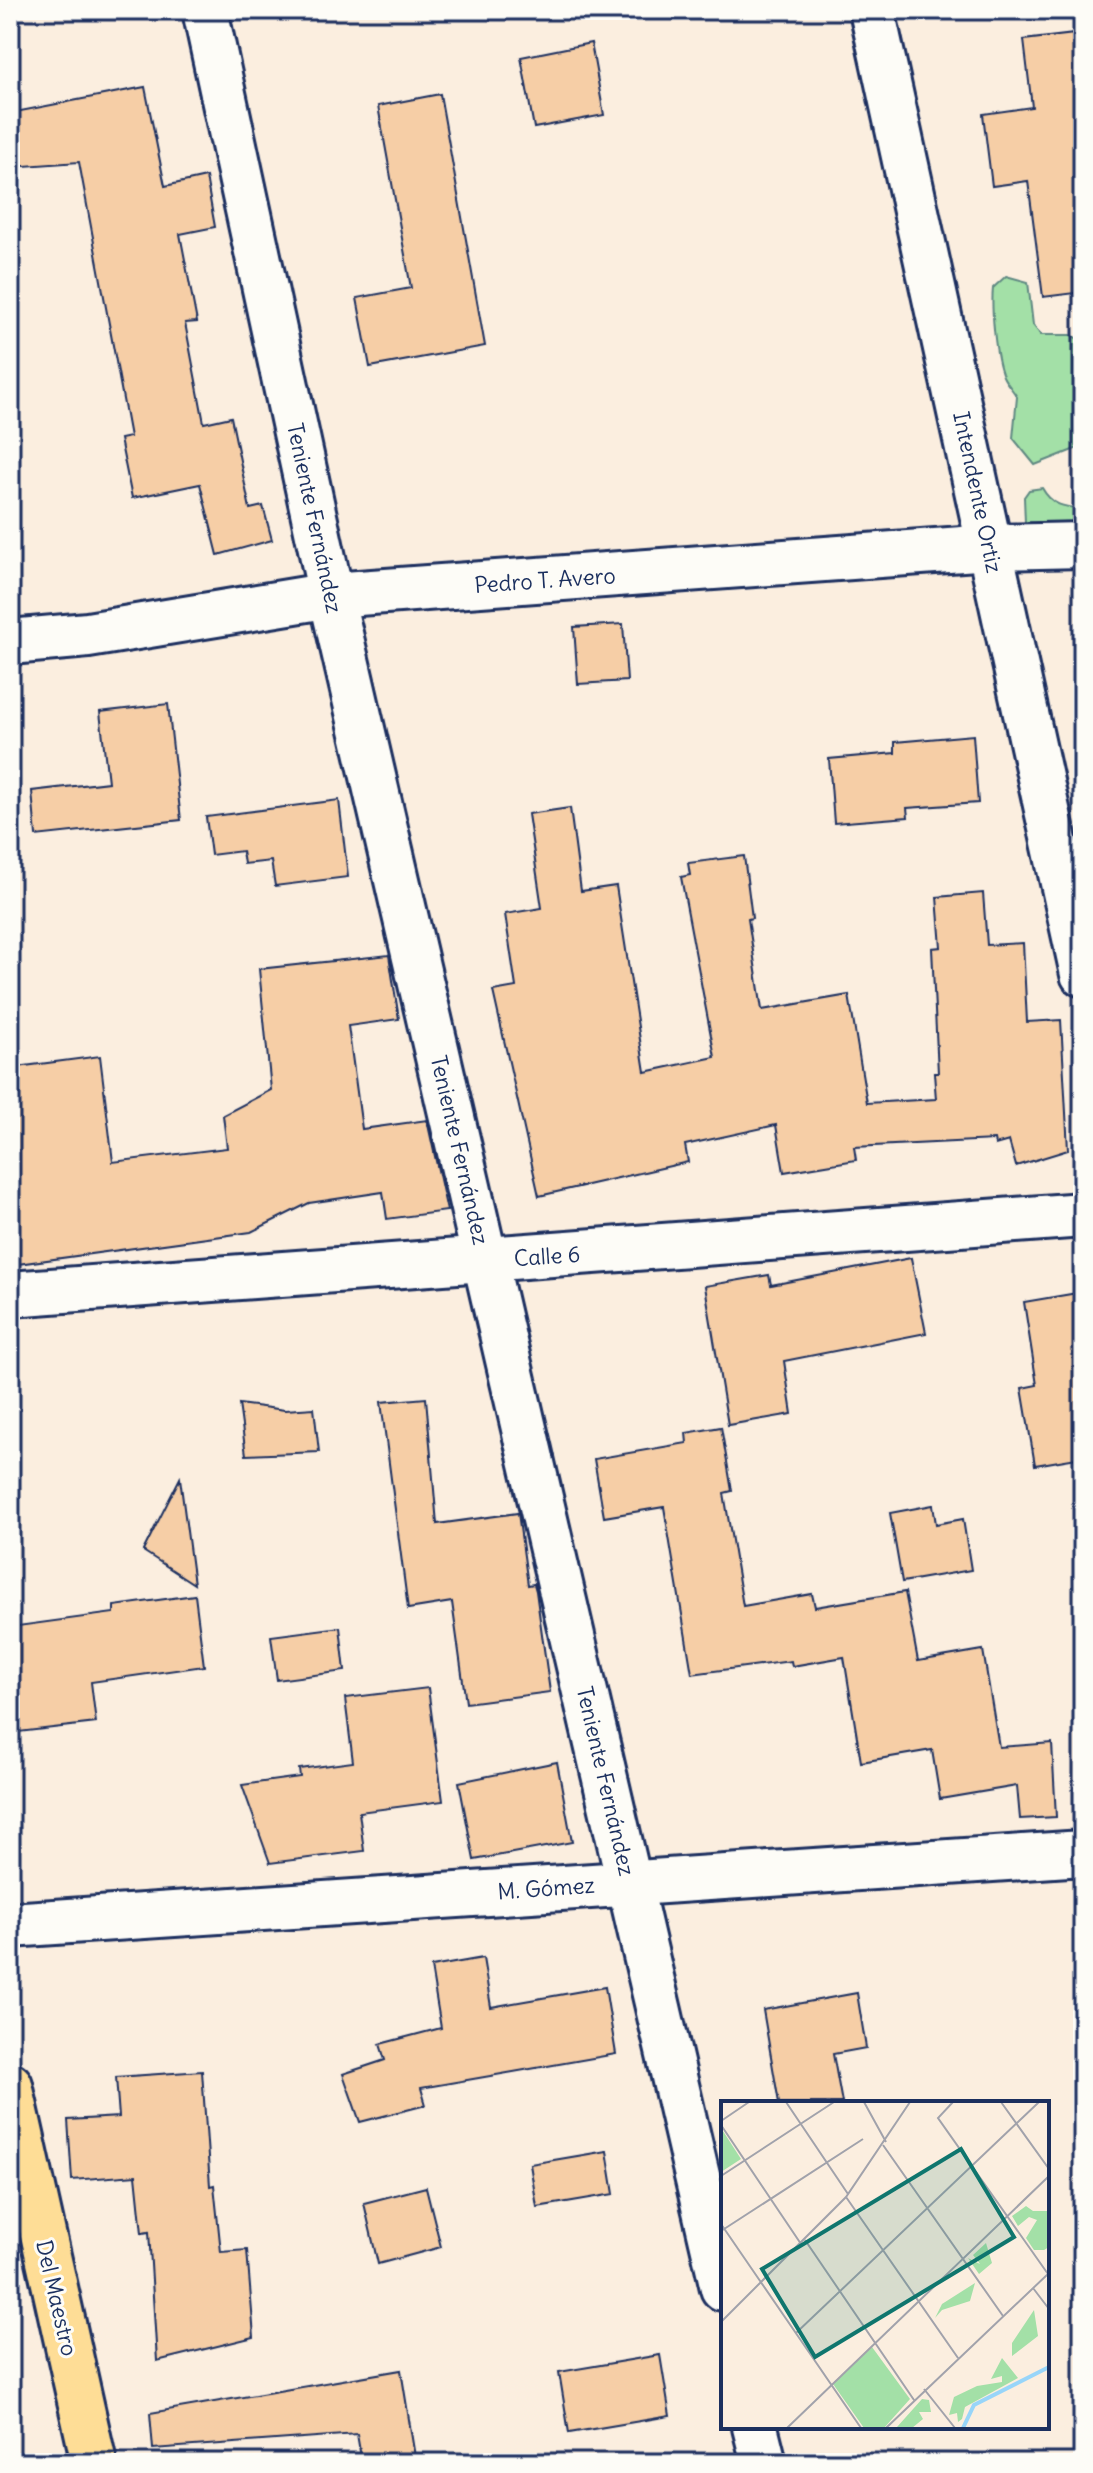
<svg xmlns="http://www.w3.org/2000/svg" width="1093" height="2473" font-family="Delius,sans-serif">
	<style>
		.green { fill: #a3e0a7; stroke: #5f8882; stroke-width: 2 }
		.building { fill: #f6cea6; stroke: #1b2f5e; stroke-width: 2 }
		.lines { fill: none; stroke-linecap: round; stroke-linejoin: round }
		.minor-casing { stroke: #1b2f5e; stroke-width: 50 }
		.major-casing { stroke: #1b2f5e; stroke-width: 50 }
		.minor { stroke: #fdfcf7; stroke-width: 44 }
		.major { stroke: #fedd96; stroke-width: 44 }
		.labels { text-anchor: middle; dominant-baseline: central; stroke-width: 6; stroke-linejoin: round; paint-order: stroke }
		.street-label { font-size: 22px; fill: #1b2f5e; stroke: #fdfcf7 }
		.inset-river { fill: none; stroke: #98d5f9; stroke-width: 4 }
		.inset-road { fill: none; stroke: #a1a2ab; stroke-width: 2 }
		.view { fill: #0f766e; fill-opacity: 0.15; stroke: #0f766e; stroke-width: 4 }
		.inset-edge { fill: none; stroke: #1b2f5e; stroke-width: 4 }
	</style>
	<rect width="100%" height="100%" fill="#fbeedf"/>
	<filter id="ink" filterUnits="userSpaceOnUse"><feTurbulence type="fractalNoise" baseFrequency=".0125" numOctaves="2"/><feDisplacementMap in="SourceGraphic" scale="16" xChannelSelector="R" yChannelSelector="G"/><feConvolveMatrix kernelMatrix="1 2 1 2 8 2 1 2 1" color-interpolation-filters="sRGB"/></filter>
	<g filter="url(#ink)">
		<!-- green -->
		<g class="green">
			<path d="M1006,276L1028,282L1033,325L1041,335H1071L1083,342V446L1035,465L1013,438L1017,397C1013,390 1006,383 1003,376C995,357 991,307 993,288Z"/>
			<path d="M1042,488C1052,506 1064,507 1083,509V531L1032,532L1025,523L1024,497L1029,490Z"/>
		</g>
		<!-- building -->
		<g class="building">
			<polygon points="1083,33 1083,292 1043,297 1028,181 992,186 983,114 1032,107 1024,40"/>
			<polygon points="591,43 604,115 534,128 521,57"/>
			<polygon points="145,87 165,186 206,177 215,227 180,234 197,322 185,323 204,423 231,417 250,509 263,506 272,540 218,555 200,484 132,498 120,439 130,437 79,162 10,167 10,113"/>
			<polygon points="440,94 485,346 370,367 357,298 411,288 378,106"/>
			<polygon points="623,624 627,681 578,684 574,627"/>
			<polygon points="168,704 181,820 36,836 32,791 108,782 100,712"/>
			<polygon points="973,735 978,803 907,808 908,817 834,823 829,759 895,753 895,742"/>
			<polygon points="339,800 348,877 275,886 271,861 244,864 242,851 211,855 206,817"/>
			<polygon points="570,808 581,891 616,886 645,1072 715,1057 681,877 690,875 688,863 744,856 752,918 748,919 762,1010 849,995 867,1103 936,1099 934,1073 938,1073 932,948 941,947 937,897 983,893 987,945 1023,943 1027,1022 1061,1020 1068,1150 1016,1166 1009,1141 995,1145 994,1140 854,1147 856,1160 784,1172 776,1125 685,1145 688,1162 539,1196 493,991 516,987 505,914 542,908 528,814"/>
			<polygon points="389,955 399,1019 348,1026 362,1129 427,1120 447,1211 387,1219 383,1192 309,1203 251,1232 10,1265 10,1068 100,1056 113,1162 227,1148 223,1115 271,1090 259,969"/>
			<polygon points="911,1258 926,1333 784,1361 792,1414 728,1425 705,1286 769,1275 771,1285"/>
			<polygon points="1083,1292 1083,1457 1035,1465 1022,1388 1037,1385 1024,1302"/>
			<polygon points="426,1398 437,1524 518,1513 528,1585 534,1584 536,1591 550,1692 466,1703 452,1602 408,1609 381,1402"/>
			<polygon points="239,1404 285,1410 314,1408 319,1452 246,1455"/>
			<polygon points="721,1427 732,1491 724,1493 743,1606 812,1594 815,1607 905,1592 918,1661 983,1650 999,1747 1052,1743 1056,1817 1020,1819 1017,1786 940,1799 932,1750 861,1762 844,1657 792,1666 791,1661 692,1674 664,1507 604,1517 594,1459 687,1443 686,1433"/>
			<polygon points="180,1478 194,1584 143,1551"/>
			<polygon points="933,1505 936,1524 963,1519 971,1570 902,1582 890,1513"/>
			<polygon points="195,1595 204,1666 91,1682 96,1723 10,1733 10,1627 114,1613 114,1606"/>
			<polygon points="340,1627 345,1671 277,1680 271,1636"/>
			<polygon points="428,1688 443,1801 359,1812 364,1851 270,1863 242,1785 300,1777 299,1769 353,1762 345,1698"/>
			<polygon points="557,1762 572,1842 474,1860 459,1782"/>
			<polygon points="483,1958 491,2007 605,1987 616,2054 421,2088 426,2105 360,2122 343,2074 385,2060 380,2044 441,2028 431,1967"/>
			<polygon points="857,1993 866,2048 833,2054 842,2103 779,2103 763,2010"/>
			<polygon points="202,2071 210,2186 214,2185 221,2252 247,2250 254,2337 157,2361 149,2232 142,2233 136,2175 72,2180 68,2120 119,2117 116,2077"/>
			<polygon points="607,2151 614,2194 537,2207 530,2164"/>
			<polygon points="426,2187 441,2247 378,2264 364,2203"/>
			<polygon points="660,2355 670,2416 569,2433 559,2372"/>
			<polygon points="401,2370 416,2463 362,2463 357,2434 153,2449 150,2413"/>
		</g>
		<g class="lines">
			<defs>
				<g id="minor">
					<polyline points="205,10 331,595 723,2288"/>
					<polyline points="872,10 1083,974"/>
					<polyline points="10,642 88,635 331,595 990,547 1083,545"/>
					<polyline points="10,1294 1083,1215"/>
					<polyline points="10,1925 1083,1853"/>
					<polyline points="755,2427 764,2463"/>
				</g>
				<polyline id="major" points="10,2085 94,2463"/>
			</defs>
			<!-- minor casing -->
			<use href="#minor" class="minor-casing"/>
			<!-- major casing -->
			<use href="#major" class="major-casing"/>
			<!-- minor -->
			<use href="#minor" class="minor"/>
			<!-- major -->
			<use href="#major" class="major"/>
		</g>
	</g>
	<g class="labels">
		<!-- street labels -->
		<g class="street-label">
			<text transform="translate(978 492) rotate(78)">Intendente Ortiz</text>
			<text transform="translate(315 518) rotate(78)">Teniente Fernández</text>
			<text transform="translate(545 580) rotate(-4)">Pedro T. Avero</text>
			<text transform="translate(460 1150) rotate(77)">Teniente Fernández</text>
			<text transform="translate(547 1256) rotate(-4)">Calle 6</text>
			<text transform="translate(606 1781) rotate(77)">Teniente Fernández</text>
			<text transform="translate(546 1888) rotate(-4)">M. Gómez</text>
			<text transform="translate(57 2298) rotate(77)">Del Maestro</text>
		</g>
	</g>
	<!-- overview -->
	<g transform="translate(721 2101)">
		<rect width="328" height="328" fill="#fbeedf"/>
		<path d="M0,27L20,58L0,71ZM305,105L312,110H328V146L323,149H313L305,137L316,119L308,116L297,125L291,115ZM265,142L271,162L258,173L247,157L259,163L252,154ZM254,182L249,200L221,209L214,217L221,203ZM313,209L317,235L291,255V242ZM151,246L189,298L163,327H143L112,283ZM281,257L297,277L244,306L241,318L237,321L236,312L228,314L233,296L256,285L281,281V275L270,278ZM201,298L208,299L210,311H198L202,318L191,327L176,326Z" fill="#a3e0a7"/>
		<path class="inset-river" d="M242,327L253,304L328,266"/>
		<path class="inset-road" d="M65,1L127,93M143,1L165,41M232,1L217,17L327,173M280,1L328,68M0,20L28,1M0,24L80,143M162,44L282,215M0,75L113,1M125,96L237,257M0,123L140,327M0,130L142,38M84,139L193,299M312,187L328,208M0,221L125,96L189,1M75,232L318,1M203,288L234,327M66,327L328,75M165,327L328,172"/>
		<path class="view" d="M240,48L293,136L94,256L41,168Z"/>
		<rect width="328" height="328" class="inset-edge"/>
	</g>
	<!-- margin -->
	<rect width="1093" height="2473" fill="none" stroke="#fdfcf7" stroke-width="40"/>
	<rect x="20" y="20" width="1053" height="2433" fill="none" stroke="#1b2f5e" stroke-width="3" filter="url(#ink)"/>
</svg>
